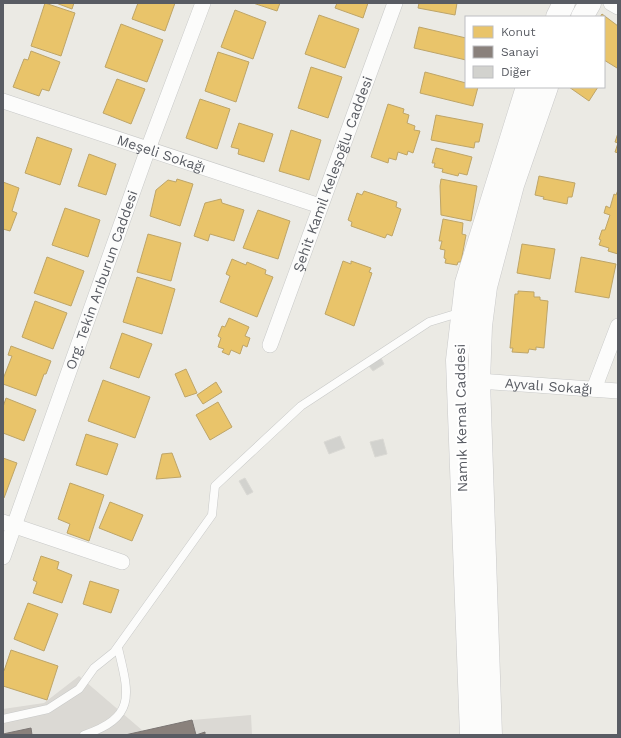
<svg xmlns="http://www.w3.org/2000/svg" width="621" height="738" font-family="'Work Sans',sans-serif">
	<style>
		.industrial { fill: #dbd9d4 }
		.homes { fill: #e9c46a; stroke: #bea568 }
		.industry { fill: #8a817c; stroke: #7b7674 }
		.building { fill: #d2d2ce; stroke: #dad9d4 }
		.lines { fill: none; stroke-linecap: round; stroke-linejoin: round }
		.lane-casing { stroke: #c8c9c8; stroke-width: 9 }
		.street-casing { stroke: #c8c9c8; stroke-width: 16 }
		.secondary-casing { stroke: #c9c9c9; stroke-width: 23 }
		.lane { stroke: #fcfcfb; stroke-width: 8 }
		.street { stroke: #fcfcfb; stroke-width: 15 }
		.secondary { stroke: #fcfcfb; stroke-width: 22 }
		.labels { text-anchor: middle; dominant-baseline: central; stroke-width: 4; stroke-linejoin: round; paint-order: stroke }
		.street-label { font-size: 14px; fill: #595c63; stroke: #fff }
	</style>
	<rect width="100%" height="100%" fill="#ebeae4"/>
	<!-- industrial -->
	<polygon class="industrial" points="79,676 143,731 192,720 251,715 252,735 3,735 3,709 44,703"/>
	<!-- homes -->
	<g class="homes">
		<polygon points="45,3 75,13 61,56 31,46"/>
		<polygon points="56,3 74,3 72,9"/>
		<polygon points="138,3 175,3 165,31 132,19"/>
		<polygon points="253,3 280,3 277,11"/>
		<polygon points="337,3 368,3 363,18 335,8"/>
		<polygon points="419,3 457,3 455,15 418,8"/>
		<polygon points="235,10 266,22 253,59 221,47"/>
		<polygon points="602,14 618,26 618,67 617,68 604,60 604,17 600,17"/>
		<polygon points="319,15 359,29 345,68 305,54"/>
		<polygon points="121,24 163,40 147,82 105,67"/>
		<polygon points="419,27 466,38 466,60 414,48"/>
		<polygon points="31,51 60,62 49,91 42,89 39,96 13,87 24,59 28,60"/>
		<polygon points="218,52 249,62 236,102 205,91"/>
		<polygon points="311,67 342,77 328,118 298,108"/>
		<polygon points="425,72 466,83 466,87 478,87 473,106 420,93"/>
		<polygon points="117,79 145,89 131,124 103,113"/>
		<polygon points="569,87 598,87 589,101"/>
		<polygon points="200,99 230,109 217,149 186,138"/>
		<polygon points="388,104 404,109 403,113 409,115 407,123 415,126 414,130 420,131 413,153 408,151 407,155 398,152 396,160 389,158 388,163 371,157"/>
		<polygon points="436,115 483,124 479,142 475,142 474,148 431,140"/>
		<polygon points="239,123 273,134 264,162 238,154 239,149 231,147"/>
		<polygon points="291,130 321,140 309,180 279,171"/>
		<polygon points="618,133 618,153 615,152 618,143 615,142"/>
		<polygon points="37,137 72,149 60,185 25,173"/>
		<polygon points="436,148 472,157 467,175 459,173 458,176 442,172 443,169 434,167 435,163 432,163"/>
		<polygon points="89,154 116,164 106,195 78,186"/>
		<polygon points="539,176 575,183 572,197 568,197 567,204 543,199 544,197 535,195"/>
		<polygon points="177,179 193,184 180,226 150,216 156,190 168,180 176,182"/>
		<polygon points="441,179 477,186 471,221 441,215 440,186"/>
		<polygon points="3,182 19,188 12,211 17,213 10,231 3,229"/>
		<polygon points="618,190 618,254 608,251 609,248 599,245 601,240 599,239 602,230 605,230 610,215 604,213 606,206 610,208 614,194 616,195"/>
		<polygon points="364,191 397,202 396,207 401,209 392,236 387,234 385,238 351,226 352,222 348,220 357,193 362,195"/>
		<polygon points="221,199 222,203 244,210 234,241 210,234 208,241 194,236 205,203"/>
		<polygon points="65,208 100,220 88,257 52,245"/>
		<polygon points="258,210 290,221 278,259 243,248"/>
		<polygon points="443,219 463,223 462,234 466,235 461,262 458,262 457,265 445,263 446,259 444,258 445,250 440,249 442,241 439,241"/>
		<polygon points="148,234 181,243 171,281 137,272"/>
		<polygon points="522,244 555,249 550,279 517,273"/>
		<polygon points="47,257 84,271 71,306 34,293"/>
		<polygon points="581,257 616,264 609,298 575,292"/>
		<polygon points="232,259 246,265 247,262 266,270 265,274 273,277 257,317 220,302 230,276 226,274"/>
		<polygon points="343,261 351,264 351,261 371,268 369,272 372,273 354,326 325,314"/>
		<polygon points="137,277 175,289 162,334 123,322"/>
		<polygon points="518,291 534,292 534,297 540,297 540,300 548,301 544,348 536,347 536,350 529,349 528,353 512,352 513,348 510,348 515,294 518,294"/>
		<polygon points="35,301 67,313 53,349 22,337"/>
		<polygon points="229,318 249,327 245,336 250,338 247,347 243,345 240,354 231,350 229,355 222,352 224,349 218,347 221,338 218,336 222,326 225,327"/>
		<polygon points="122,333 152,344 139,378 110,368"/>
		<polygon points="11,346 51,361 46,374 44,374 36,396 3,384 3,379 12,356 8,355"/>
		<polygon points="186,369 197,393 185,397 175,374"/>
		<polygon points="103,380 150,397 135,438 88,421"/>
		<polygon points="216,382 222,392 203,404 197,395"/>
		<polygon points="6,398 36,410 24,441 3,433 3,407"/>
		<polygon points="218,402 232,427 210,440 196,415"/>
		<polygon points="86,434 118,444 107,475 76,465"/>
		<polygon points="172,453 181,477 156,479 162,454"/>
		<polygon points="3,458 17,463 4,498 3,498"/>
		<polygon points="70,483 104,495 89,541 67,533 70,524 58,519"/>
		<polygon points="110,502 143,515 132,541 99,528"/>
		<polygon points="41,556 59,562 57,569 72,575 62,603 33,593 37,582 33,580"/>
		<polygon points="90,581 119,590 111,613 83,604"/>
		<polygon points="28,603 58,614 44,651 14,639"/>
		<polygon points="11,650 58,666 47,700 3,686 3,670 4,671"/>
	</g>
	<!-- industry -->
	<g class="industry">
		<polygon points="192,720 196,735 205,732 205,735 125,735"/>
		<polygon points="31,728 32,735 3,735 3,734"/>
	</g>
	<!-- building -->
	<g class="building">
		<polygon points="381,358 384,364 373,371 369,366"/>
		<polygon points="340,436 345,448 329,454 324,442"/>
		<polygon points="383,439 387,454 375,457 370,442"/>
		<polygon points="245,478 253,492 247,495 239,481"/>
	</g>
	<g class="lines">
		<defs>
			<g id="lane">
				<polyline points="3,719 48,709 79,689 94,668 114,652 212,515 215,486 301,406 429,322 462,312"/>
				<path d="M84,735C137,717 129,694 118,648"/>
			</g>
			<g id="street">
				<polyline points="611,3 618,7"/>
				<path id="s1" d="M3,101L320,206"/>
				<path id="s2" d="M270,345L395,3"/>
				<path id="s3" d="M479,381L618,391"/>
				<polyline points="594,389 618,326"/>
				<polyline points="3,522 122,562"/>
				<path id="s4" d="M3,557L148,149L203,3"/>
			</g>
			<g id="secondary">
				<polyline points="557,17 564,3"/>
				<polyline points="582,17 590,3"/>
				<polyline points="471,735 457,360 466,283 527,87"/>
				<polyline points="491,735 479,381 481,326 486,287 513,185 547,87"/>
			</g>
		</defs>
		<!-- lane casing -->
		<use href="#lane" class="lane-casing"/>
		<!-- street casing -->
		<use href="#street" class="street-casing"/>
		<!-- secondary casing -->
		<use href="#secondary" class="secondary-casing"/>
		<!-- lane -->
		<use href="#lane" class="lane"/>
		<!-- street -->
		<use href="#street" class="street"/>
		<!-- secondary -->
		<use href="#secondary" class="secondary"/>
	</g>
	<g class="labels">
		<!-- street labels -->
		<g class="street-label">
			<text stroke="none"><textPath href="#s1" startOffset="167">Meşeli Sokağı</textPath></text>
			<text stroke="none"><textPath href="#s2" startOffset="182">Şehit Kamil Keleşoğlu Caddesi</textPath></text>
			<text stroke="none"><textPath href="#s4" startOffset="294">Org. Tekin Arıburun Caddesi</textPath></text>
			<text stroke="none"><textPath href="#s3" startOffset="70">Ayvalı Sokağı</textPath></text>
			<text transform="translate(461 418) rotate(-91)">Namık Kemal Caddesi</text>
		</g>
	</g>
	<!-- border -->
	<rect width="621" height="738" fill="none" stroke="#595c63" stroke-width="8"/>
	<!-- legend -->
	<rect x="465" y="16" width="140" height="72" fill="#ffffff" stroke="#bdbec1"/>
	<rect x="473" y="26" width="20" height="12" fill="#e9c46a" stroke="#bdbec1"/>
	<text x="501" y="36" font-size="12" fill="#595c63">Konut</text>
	<rect x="473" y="46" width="20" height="12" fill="#8a817c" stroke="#bdbec1"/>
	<text x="501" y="56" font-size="12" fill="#595c63">Sanayi</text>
	<rect x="473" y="66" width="20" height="12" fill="#d2d2ce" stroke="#bdbec1"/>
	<text x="501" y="76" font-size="12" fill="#595c63">Diğer</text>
</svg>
